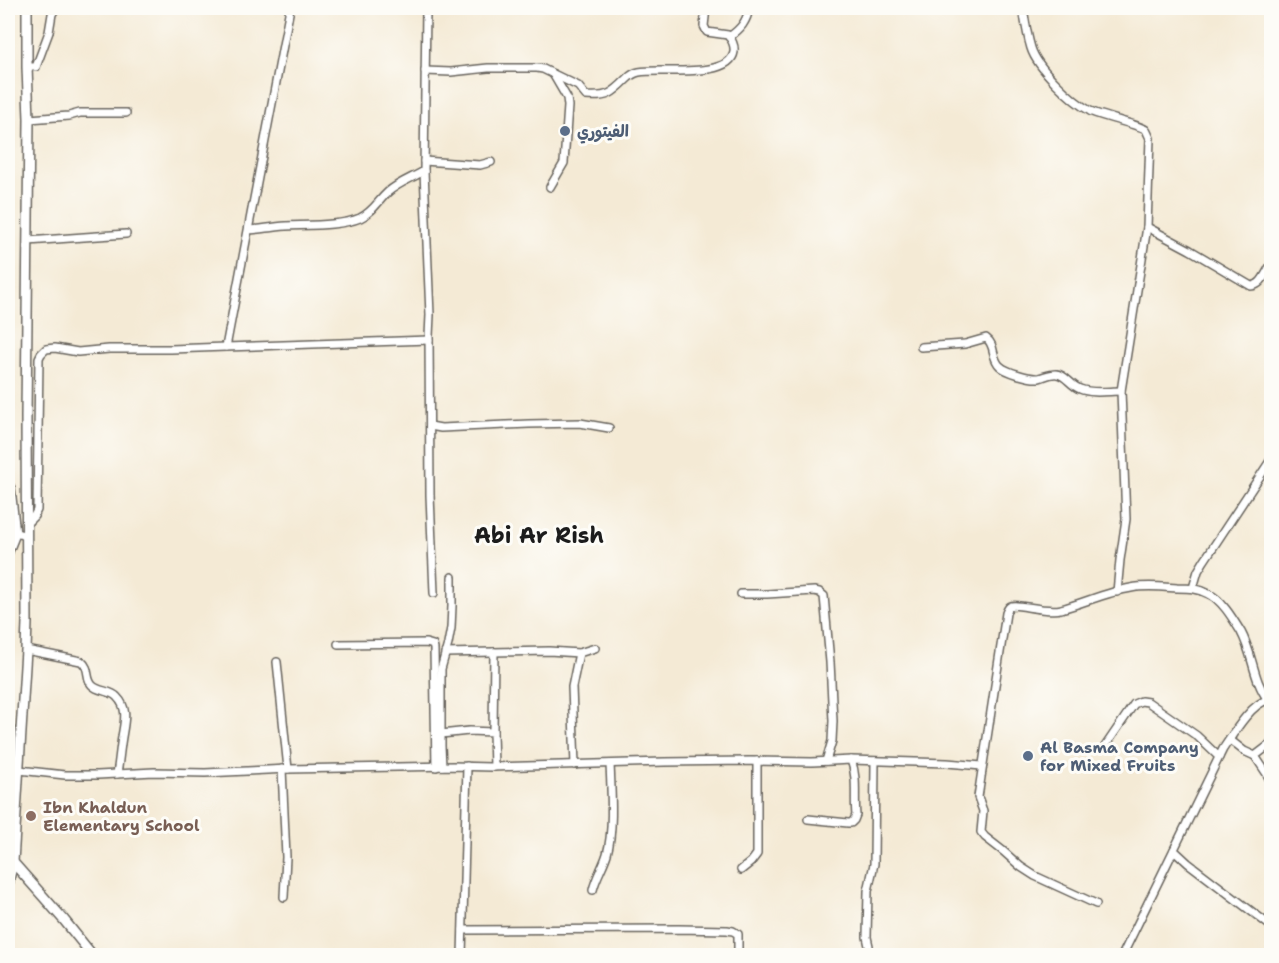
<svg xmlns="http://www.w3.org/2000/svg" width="1279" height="963" font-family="'Shantell Sans','Playpen Sans Arabic',sans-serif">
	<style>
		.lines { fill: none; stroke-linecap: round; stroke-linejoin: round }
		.minor-casing { stroke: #68645d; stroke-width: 10 }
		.major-casing { stroke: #68645d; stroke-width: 12 }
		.minor { stroke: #fff; stroke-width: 7 }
		.major { stroke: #fff; stroke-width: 9 }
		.service-dot { fill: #5c6f8a; stroke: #fdfcf7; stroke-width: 2 }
		.education-dot { fill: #8d6e63; stroke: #fdfcf7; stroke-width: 2 }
		.labels { text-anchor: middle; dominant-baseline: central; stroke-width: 6; stroke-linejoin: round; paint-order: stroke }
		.service-label { font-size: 16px; font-weight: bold; fill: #4e5e75; stroke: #fdfcf7; text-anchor: start }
		.education-label { font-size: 16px; font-weight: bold; fill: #785e54; stroke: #fdfcf7; text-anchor: start }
		.district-label { font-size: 22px; font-weight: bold; fill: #1c1c1c; stroke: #fdfcf7 }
	</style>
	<rect width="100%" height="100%" fill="#fdfcf7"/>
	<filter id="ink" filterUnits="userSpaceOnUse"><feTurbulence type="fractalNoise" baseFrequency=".0167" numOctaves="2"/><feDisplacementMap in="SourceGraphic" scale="12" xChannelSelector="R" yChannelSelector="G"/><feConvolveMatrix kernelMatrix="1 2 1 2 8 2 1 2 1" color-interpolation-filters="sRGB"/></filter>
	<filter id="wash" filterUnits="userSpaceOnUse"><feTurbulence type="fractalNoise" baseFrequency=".008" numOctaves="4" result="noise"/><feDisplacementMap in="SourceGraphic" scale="24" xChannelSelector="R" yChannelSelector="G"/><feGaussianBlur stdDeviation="1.35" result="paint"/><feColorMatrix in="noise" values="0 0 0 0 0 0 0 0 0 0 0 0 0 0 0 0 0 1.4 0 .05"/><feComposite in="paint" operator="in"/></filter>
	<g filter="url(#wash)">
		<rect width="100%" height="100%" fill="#f4ead5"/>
	</g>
	<g filter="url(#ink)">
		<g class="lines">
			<defs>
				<g id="minor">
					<polyline points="290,8 226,347 429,340"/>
					<polyline points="426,8 424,171 430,315 429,336 430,495 434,593"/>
					<path d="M1023,8C1025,21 1027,35 1031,48C1037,68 1072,101 1090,111C1100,116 1143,126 1146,130C1147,131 1149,137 1150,138L1147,227L1121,391L1126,519L1120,560L1117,592"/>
					<path d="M729,37C741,29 747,21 749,8"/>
					<polyline points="27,67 36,67 49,32 52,14 56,8"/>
					<path d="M425,71L451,72L488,68H537L543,69L578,86L586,96C608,98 613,93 627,79C631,75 634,73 639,72C660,68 730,79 734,52C735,45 732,40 728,35L707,32L704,26L706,8"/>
					<polyline points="29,119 69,116 80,113 126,113"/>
					<polyline points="424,161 480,165 491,162"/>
					<polyline points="550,187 564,163 568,106 567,98 553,74"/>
					<path d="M1147,227L1190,250L1251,286C1262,286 1266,272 1272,263"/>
					<path d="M249,230C261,229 273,227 286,226C308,225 341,226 360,218C373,212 378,201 388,192C398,183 412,178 424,171"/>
					<polyline points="28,241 126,234"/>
					<path d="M921,347L965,344L986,338C996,345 991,358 1000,366C1006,372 1030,379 1039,378C1044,377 1051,373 1057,374C1066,375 1071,386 1080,389C1092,394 1108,391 1121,391"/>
					<polyline points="430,426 441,428 529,424 580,423 609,428"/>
					<polyline points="8,483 11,488 16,534 8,554"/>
					<polyline points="27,523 34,516 37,510 39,358 41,354 46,349 55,348 78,352 109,349 171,349 226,347"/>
					<polyline points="8,531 27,536"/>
					<polyline points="1193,588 1198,571 1204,561 1272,458"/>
					<polyline points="741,594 767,594 814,591 819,592 824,596 830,662 833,721 832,741 826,761"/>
					<polyline points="338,644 426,643 433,645 434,649 436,767"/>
					<path d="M26,650L81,661C91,669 85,677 92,685C98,692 111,690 117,697C129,709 124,723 122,737C120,749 119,762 117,774"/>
					<polyline points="445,653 549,651 579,653"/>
					<polyline points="277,662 288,769"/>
					<polyline points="493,732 494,652"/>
					<polyline points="441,734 469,731 493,732 494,767"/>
					<polyline points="1230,740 1244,751 1255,756"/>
					<polyline points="1272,743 1255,756 1267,774 1272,784"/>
					<polyline points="1104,748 1134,704 1141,701 1148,702 1197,736 1219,757"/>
					<polyline points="575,765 572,687 579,653 595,648"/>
					<polyline points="442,766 441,746 441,669 448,644 451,628 452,606 452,577"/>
					<polyline points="282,769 286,857 284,897"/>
					<polyline points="19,770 65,775 98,775 154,772 205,773 288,769 453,766 491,767 664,762 750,761 812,762 851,760 947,763 982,766"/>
					<path d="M808,819L848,823H851L854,820L856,815C854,797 858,778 851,760"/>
					<polyline points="1174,850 1188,863 1272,927"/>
					<polyline points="741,870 751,862 757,854 757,761"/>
					<path d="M593,890C596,877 603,867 607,854C614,830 611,789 610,764"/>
					<path d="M1096,904L1035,876L1021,867L1003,851L985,837L981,832L983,811L978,797L1006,613C1007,611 1008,607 1011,606C1016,603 1047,613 1061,609C1084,603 1107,592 1131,588C1147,585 1162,587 1177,588C1189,588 1198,588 1209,594C1222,600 1233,619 1241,632C1253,654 1253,680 1268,700"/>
					<polyline points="463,930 679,929 727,930 733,931 738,934 738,956"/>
					<polyline points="869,946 867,937 868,891 874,864 875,761"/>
					<polyline points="462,956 467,766"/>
					<path d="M1122,956L1223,749C1232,736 1251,703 1268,700L1270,702"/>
				</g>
				<g id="major">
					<polyline points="10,859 64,920 93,956"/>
					<polyline points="8,884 13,862 26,650 27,622 26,417 29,119 27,67 27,8"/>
				</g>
			</defs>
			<!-- minor casing -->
			<use href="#minor" class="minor-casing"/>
			<!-- major casing -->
			<use href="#major" class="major-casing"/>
			<!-- minor -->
			<use href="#minor" class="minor"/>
			<!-- major -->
			<use href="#major" class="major"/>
		</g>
	</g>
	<!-- markers -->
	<g class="service-dot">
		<circle cx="565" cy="131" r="6"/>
		<circle cx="1028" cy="756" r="6"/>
	</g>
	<circle class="education-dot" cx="31" cy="816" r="6"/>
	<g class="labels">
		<!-- service labels -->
		<g class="service-label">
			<text x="577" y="131">الفيتوري</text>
			<text x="1040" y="747">Al Basma Company<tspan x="1040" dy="18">for Mixed Fruits</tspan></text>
		</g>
		<!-- education labels -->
		<g class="education-label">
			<text x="43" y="807">Ibn Khaldun<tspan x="43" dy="18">Elementary School</tspan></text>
		</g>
		<!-- district labels -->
		<g class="district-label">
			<text x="539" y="535">Abi Ar Rish</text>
		</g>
	</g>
	<!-- margin -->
	<rect width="1279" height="963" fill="none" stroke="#fdfcf7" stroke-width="30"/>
</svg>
